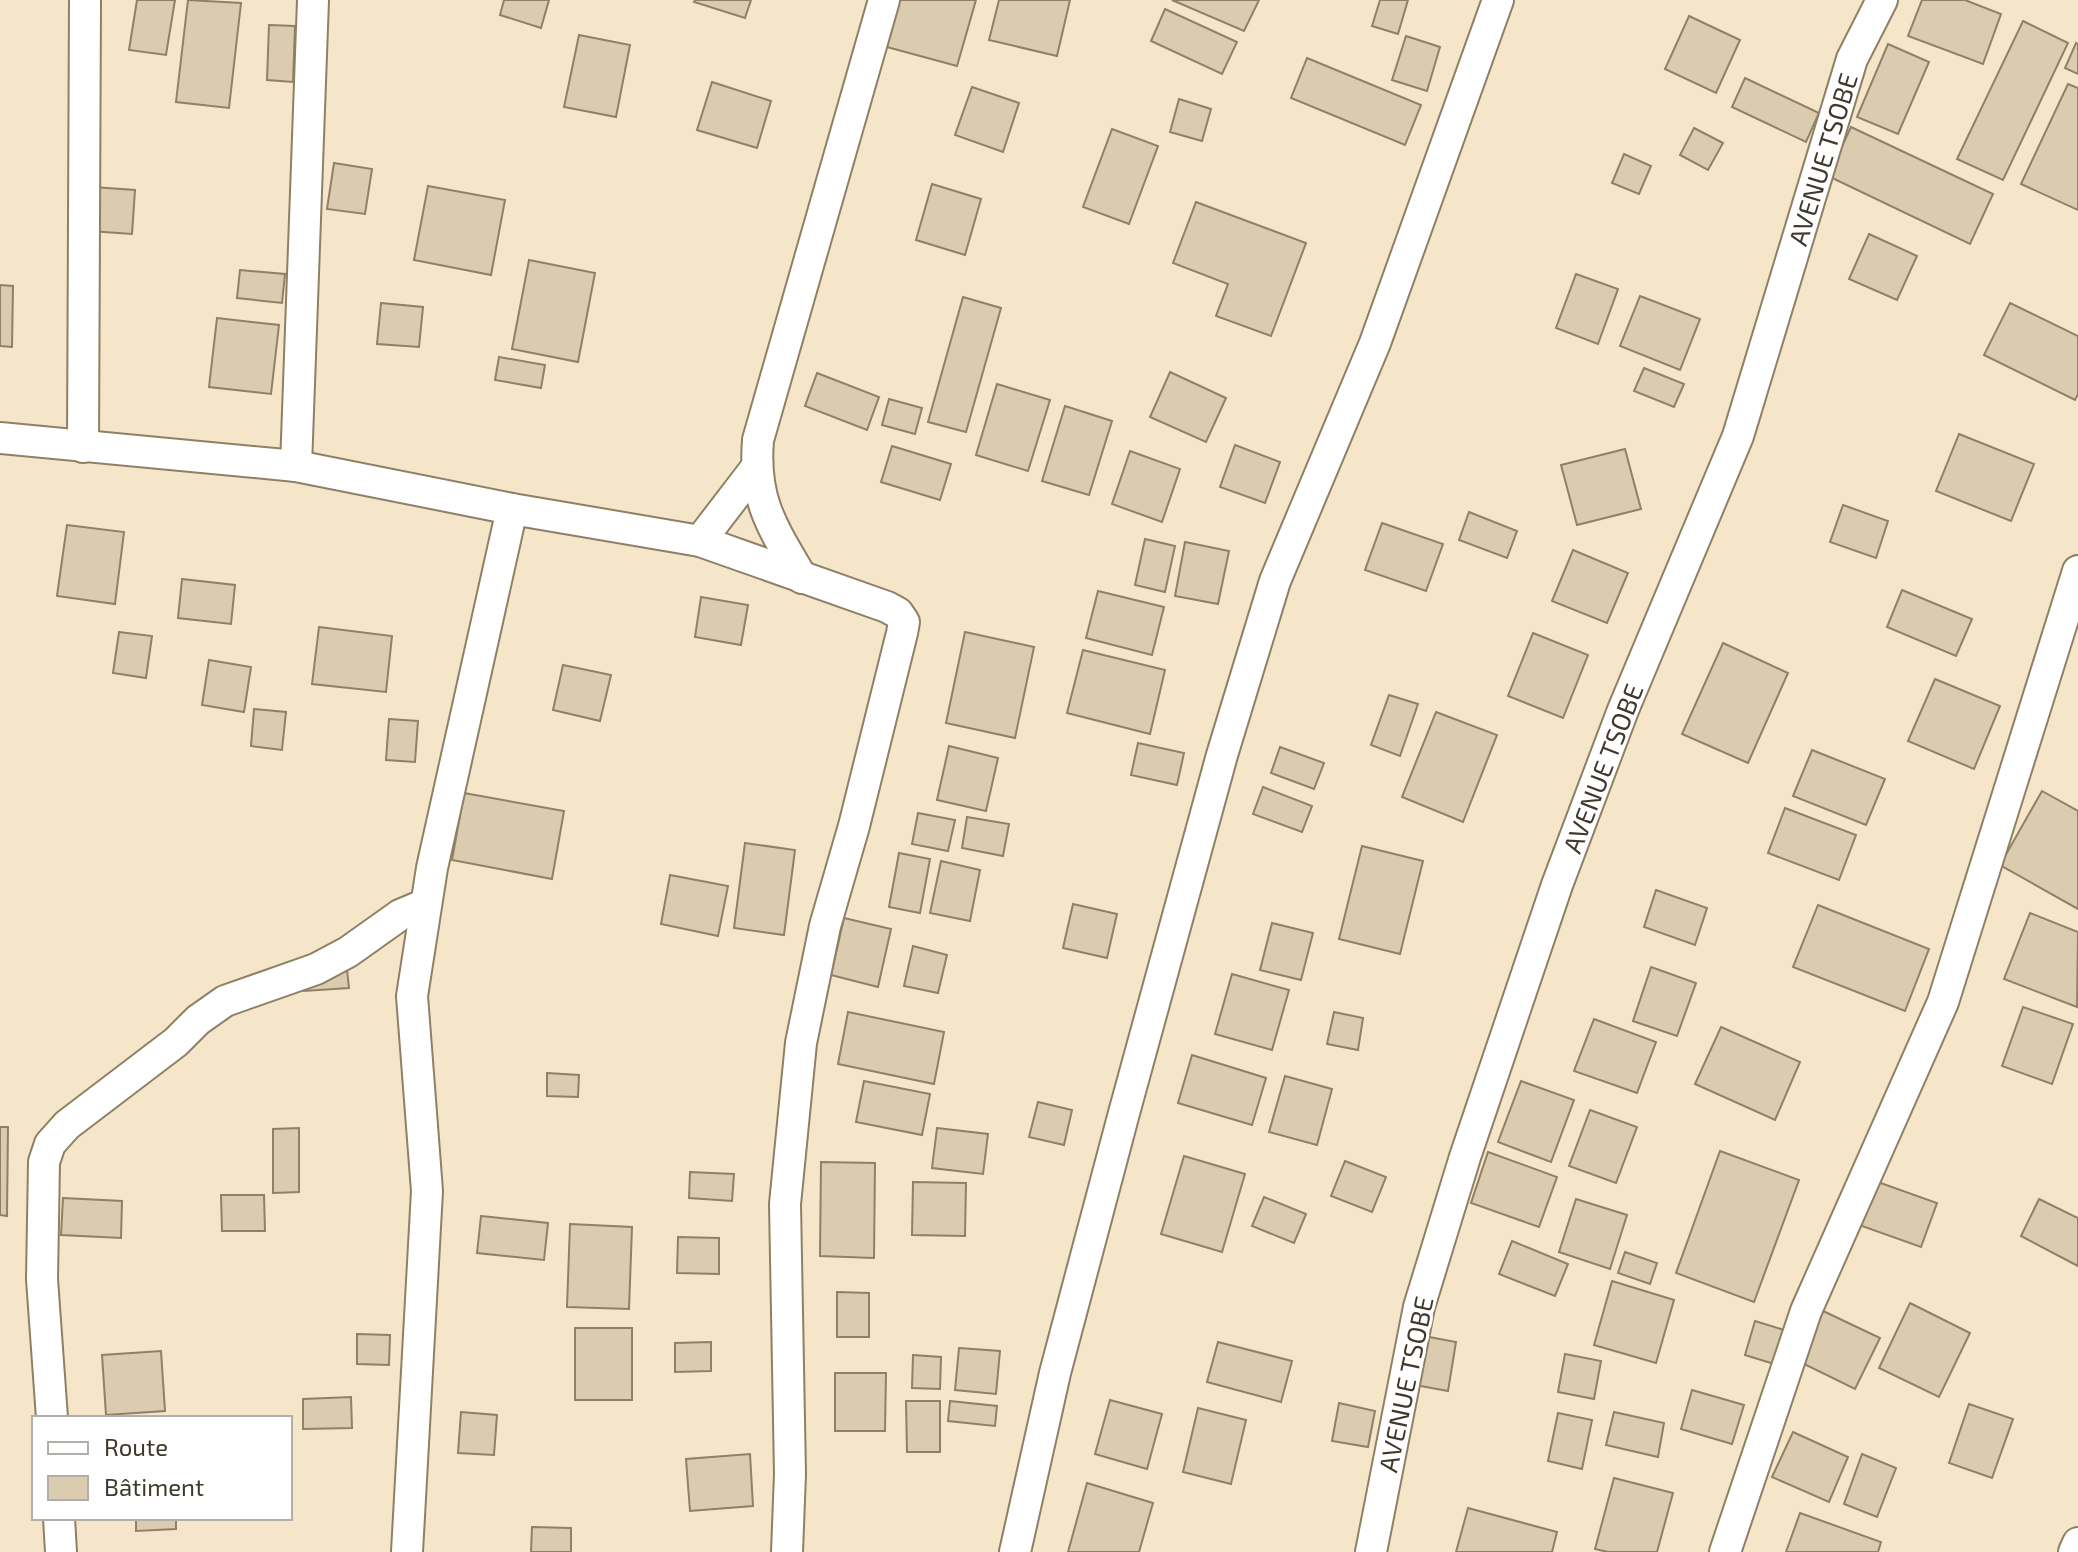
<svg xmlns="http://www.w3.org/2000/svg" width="2078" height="1552" font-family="'Exo 2',sans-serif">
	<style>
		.building { fill: #dcccaf; stroke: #8f8066; stroke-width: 2 }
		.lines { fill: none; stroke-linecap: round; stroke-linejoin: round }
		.minor-casing { stroke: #8e8065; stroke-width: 34 }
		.minor { stroke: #fff; stroke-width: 30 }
		.labels { text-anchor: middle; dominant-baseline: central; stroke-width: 6; stroke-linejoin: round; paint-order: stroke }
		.street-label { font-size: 26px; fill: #3f382d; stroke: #fff }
	</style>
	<rect width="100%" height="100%" fill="#f6e6c9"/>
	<!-- building -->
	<g class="building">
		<polygon points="137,0 175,0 166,55 129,50"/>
		<polygon points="188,0 241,3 229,108 176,102"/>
		<polygon points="504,0 549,0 541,28 500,15"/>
		<polygon points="695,0 751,0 745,18 694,2"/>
		<polygon points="900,0 976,0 957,66 887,47"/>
		<polygon points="999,0 1070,0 1057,56 989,40"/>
		<polygon points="1172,0 1259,0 1244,31"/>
		<polygon points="1380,0 1408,0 1398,34 1372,26"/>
		<polygon points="1922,0 1965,0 2001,14 1983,64 1908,36"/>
		<polygon points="1165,9 1237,42 1222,74 1151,41"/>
		<polygon points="1689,16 1740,40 1716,93 1665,69"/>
		<polygon points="2023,21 2068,43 2003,180 1957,159"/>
		<polygon points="269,25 295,26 293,82 267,80"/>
		<polygon points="579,35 630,45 616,117 564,107"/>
		<polygon points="1406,36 1440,47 1427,91 1392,80"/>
		<polygon points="2076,43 2078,44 2078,74 2065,68"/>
		<polygon points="1888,44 1929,62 1898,134 1857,117"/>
		<polygon points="1307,58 1421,105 1405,145 1291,98"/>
		<polygon points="1745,78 1819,113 1806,142 1732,107"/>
		<polygon points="712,82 771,101 757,148 697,130"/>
		<polygon points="2068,84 2078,88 2078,210 2021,184"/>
		<polygon points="972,87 1019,103 1003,152 955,135"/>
		<polygon points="1179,99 1211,109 1202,141 1170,132"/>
		<polygon points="1851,127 1993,194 1970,244 1828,176"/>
		<polygon points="1694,128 1723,143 1708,170 1680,155"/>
		<polygon points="1112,129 1158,146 1129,224 1083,207"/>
		<polygon points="1624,154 1651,166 1639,194 1612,183"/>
		<polygon points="334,163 372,169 365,214 327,209"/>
		<polygon points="932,184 981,199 965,255 916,240"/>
		<polygon points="428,186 505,200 491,275 414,260"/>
		<polygon points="93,187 135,190 132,234 90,231"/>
		<polygon points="1196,202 1306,243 1271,336 1216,316 1228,284 1173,263"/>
		<polygon points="1869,234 1917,256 1897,300 1849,279"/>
		<polygon points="529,260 595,273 578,362 512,349"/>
		<polygon points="240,270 285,274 282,303 237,298"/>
		<polygon points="1576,274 1618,289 1598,344 1556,328"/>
		<polygon points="0,285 13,286 12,347 0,346"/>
		<polygon points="1640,296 1700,319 1680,370 1620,346"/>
		<polygon points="963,297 1001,308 966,432 928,422"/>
		<polygon points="381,303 423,307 419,347 377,344"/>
		<polygon points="2010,303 2078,336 2078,394 2075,400 1984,355"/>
		<polygon points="217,318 279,325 271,394 209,387"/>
		<polygon points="499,357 545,365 541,388 495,380"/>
		<polygon points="1644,368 1684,384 1674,407 1634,391"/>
		<polygon points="1170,372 1226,398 1206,442 1150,417"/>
		<polygon points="817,373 879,397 867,430 805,406"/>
		<polygon points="997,384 1050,400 1028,471 976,455"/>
		<polygon points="889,399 922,408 915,434 882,425"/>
		<polygon points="1065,406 1112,421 1089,495 1042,481"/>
		<polygon points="1959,434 2034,464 2011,521 1936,491"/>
		<polygon points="1235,445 1280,462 1265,503 1220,487"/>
		<polygon points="892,446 951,464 940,500 881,482"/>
		<polygon points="1625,449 1641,509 1577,525 1561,465"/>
		<polygon points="1130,451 1180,469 1162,522 1112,504"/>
		<polygon points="1843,505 1888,521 1876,558 1830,542"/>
		<polygon points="1469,512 1517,531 1507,558 1459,540"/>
		<polygon points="1382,523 1443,544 1426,591 1365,570"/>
		<polygon points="67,525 124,532 115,604 57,596"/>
		<polygon points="1145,539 1175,546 1165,592 1135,585"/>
		<polygon points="1185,542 1229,551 1218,604 1175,596"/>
		<polygon points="1573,550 1628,573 1607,623 1552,601"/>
		<polygon points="182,579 235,585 231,624 178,618"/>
		<polygon points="1902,590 1972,619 1956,656 1887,627"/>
		<polygon points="1098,591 1164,607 1152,655 1086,638"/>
		<polygon points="701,597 748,605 741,645 695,637"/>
		<polygon points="319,627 392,636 386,692 312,684"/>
		<polygon points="119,632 152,636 146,678 113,673"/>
		<polygon points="965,632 1034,647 1015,738 946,723"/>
		<polygon points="1533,633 1588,655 1563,718 1508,696"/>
		<polygon points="1723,643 1788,673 1748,763 1682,734"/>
		<polygon points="1083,650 1165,670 1150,734 1067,713"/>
		<polygon points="209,660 251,667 244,712 202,705"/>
		<polygon points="563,665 611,675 600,721 553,710"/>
		<polygon points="1935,679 2000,706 1974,769 1908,741"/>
		<polygon points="1389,695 1418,704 1400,756 1371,745"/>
		<polygon points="254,709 286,712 282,750 251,746"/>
		<polygon points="1436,712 1497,735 1463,822 1402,797"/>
		<polygon points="389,719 418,721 415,762 386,760"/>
		<polygon points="1138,743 1184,753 1177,785 1131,775"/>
		<polygon points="949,746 998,758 986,811 937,800"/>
		<polygon points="1280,747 1324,763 1314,789 1271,773"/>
		<polygon points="1812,750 1885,779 1866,825 1793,796"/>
		<polygon points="1263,787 1312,806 1302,832 1253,814"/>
		<polygon points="2042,791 2078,811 2078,909 2000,865"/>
		<polygon points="464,793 564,811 552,879 452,860"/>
		<polygon points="1785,808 1856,835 1839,880 1768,853"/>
		<polygon points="918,813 955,820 948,851 912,844"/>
		<polygon points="967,817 1009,824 1003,856 962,848"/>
		<polygon points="745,843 795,850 784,935 734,928"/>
		<polygon points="1362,846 1423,861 1400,954 1339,939"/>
		<polygon points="899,853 930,859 920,913 889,907"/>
		<polygon points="941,861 980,870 970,921 930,913"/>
		<polygon points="670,875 728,886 718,936 661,924"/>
		<polygon points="1656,890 1707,908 1695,945 1644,927"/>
		<polygon points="1073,904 1117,914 1107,958 1063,948"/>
		<polygon points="1818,905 1929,949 1905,1011 1793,967"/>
		<polygon points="2030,913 2078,932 2077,1007 2004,979"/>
		<polygon points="844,918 891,929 878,987 831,975"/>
		<polygon points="1272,923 1313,933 1301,980 1260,970"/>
		<polygon points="913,946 947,955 938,993 904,986"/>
		<polygon points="346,960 349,988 304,991 302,963"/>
		<polygon points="1651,967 1696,983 1677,1036 1633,1021"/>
		<polygon points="1232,974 1289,990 1272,1050 1215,1034"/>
		<polygon points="2023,1007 2073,1024 2052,1084 2002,1066"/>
		<polygon points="848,1012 944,1032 934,1084 838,1064"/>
		<polygon points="1334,1012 1363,1018 1358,1050 1327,1044"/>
		<polygon points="1594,1019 1656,1042 1637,1093 1574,1071"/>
		<polygon points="1721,1027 1800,1062 1775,1120 1695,1084"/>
		<polygon points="1192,1055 1266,1078 1252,1125 1178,1103"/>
		<polygon points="547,1073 579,1075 578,1097 547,1096"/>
		<polygon points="1285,1076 1332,1089 1317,1145 1269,1132"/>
		<polygon points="864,1081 930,1094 922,1135 856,1122"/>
		<polygon points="1521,1081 1574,1100 1551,1162 1498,1142"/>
		<polygon points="1038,1102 1072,1110 1064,1145 1029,1137"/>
		<polygon points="1590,1110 1637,1127 1616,1183 1569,1166"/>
		<polygon points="0,1127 8,1127 7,1216 0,1215"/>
		<polygon points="299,1128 299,1192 273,1193 273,1129"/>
		<polygon points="937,1128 988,1134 983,1174 932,1168"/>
		<polygon points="1720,1151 1799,1180 1754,1302 1676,1273"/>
		<polygon points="1488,1152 1557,1177 1539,1227 1471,1203"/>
		<polygon points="1184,1156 1245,1174 1222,1252 1161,1234"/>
		<polygon points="1345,1161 1386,1177 1372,1212 1331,1196"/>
		<polygon points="821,1162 875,1163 874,1258 820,1256"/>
		<polygon points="690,1172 734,1174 732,1201 689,1198"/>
		<polygon points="1875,1181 1937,1203 1921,1247 1859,1225"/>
		<polygon points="913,1182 966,1183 965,1236 912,1235"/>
		<polygon points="221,1195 264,1195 265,1231 222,1231"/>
		<polygon points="1264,1197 1306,1214 1294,1243 1252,1226"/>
		<polygon points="63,1198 122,1201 121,1238 61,1235"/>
		<polygon points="1576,1199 1627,1215 1610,1269 1559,1252"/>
		<polygon points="2039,1199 2078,1218 2078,1266 2021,1236"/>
		<polygon points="481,1216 548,1223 544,1260 477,1253"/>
		<polygon points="570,1224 632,1227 629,1309 567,1307"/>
		<polygon points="678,1237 719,1238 719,1274 677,1273"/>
		<polygon points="1512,1241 1568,1264 1555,1296 1499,1274"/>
		<polygon points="1625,1252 1657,1263 1650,1284 1618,1273"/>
		<polygon points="1612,1281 1674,1300 1656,1363 1594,1345"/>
		<polygon points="837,1292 869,1293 869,1337 837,1337"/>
		<polygon points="1910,1303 1970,1333 1939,1397 1879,1368"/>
		<polygon points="1821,1310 1880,1338 1855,1389 1796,1360"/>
		<polygon points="1755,1321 1784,1330 1774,1364 1745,1355"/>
		<rect x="575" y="1328" width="57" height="72"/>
		<polygon points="357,1334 390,1335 389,1365 357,1364"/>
		<polygon points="1424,1336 1456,1342 1448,1391 1415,1385"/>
		<polygon points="711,1342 711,1371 675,1372 675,1343"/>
		<polygon points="1218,1342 1292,1361 1281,1402 1207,1382"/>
		<polygon points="959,1348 1000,1351 996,1394 955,1390"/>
		<polygon points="161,1351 165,1411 106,1415 102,1355"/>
		<polygon points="1565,1354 1601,1361 1594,1399 1558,1392"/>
		<polygon points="913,1355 941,1357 940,1389 912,1388"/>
		<polygon points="835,1373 886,1373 885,1431 835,1431"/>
		<polygon points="1692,1390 1744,1405 1732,1444 1681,1429"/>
		<polygon points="351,1397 352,1428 303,1429 303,1399"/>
		<polygon points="1110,1400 1162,1414 1147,1469 1095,1454"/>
		<polygon points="906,1401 940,1401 940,1452 907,1452"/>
		<polygon points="950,1401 997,1406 995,1426 948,1421"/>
		<polygon points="1339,1403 1375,1411 1368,1447 1332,1441"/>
		<polygon points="1969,1404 2013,1419 1992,1478 1949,1463"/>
		<polygon points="1198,1408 1246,1420 1231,1484 1183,1472"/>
		<polygon points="461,1412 497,1415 494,1455 458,1453"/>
		<polygon points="1614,1412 1664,1423 1658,1457 1606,1445"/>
		<polygon points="1558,1413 1592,1420 1582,1469 1548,1461"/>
		<polygon points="1793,1432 1848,1457 1829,1502 1772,1477"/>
		<polygon points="750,1454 753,1506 690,1511 686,1459"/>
		<polygon points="1862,1454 1896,1468 1877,1517 1844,1504"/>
		<polygon points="1614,1478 1673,1493 1657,1552 1608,1552 1595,1549"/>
		<polygon points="1087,1483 1153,1503 1139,1552 1068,1552"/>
		<polygon points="1468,1508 1557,1532 1552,1552 1456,1552"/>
		<polygon points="1800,1513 1881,1542 1878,1552 1786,1552"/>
		<polygon points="136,1518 176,1518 176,1529 136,1531"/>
		<polygon points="532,1527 571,1528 571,1552 531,1552"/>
	</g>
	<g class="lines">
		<defs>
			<g id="minor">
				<polyline points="0,438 296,466 512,509 700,541 887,607 898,613 904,622 902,633 854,826 825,926 801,1043 785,1204 790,1474 787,1552"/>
				<polyline points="83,447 85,0"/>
				<polyline points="296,466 313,0"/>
				<polyline points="700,541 756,468"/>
				<path d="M802,578C773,528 753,501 758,440L884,0"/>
				<polyline points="52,1418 42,1279 44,1162 50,1144 67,1125 176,1042 198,1020 225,1001 316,969 348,952 400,915 426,904"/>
				<polyline points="59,1518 61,1552"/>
				<polyline points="407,1552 427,1191 412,996 432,868 512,509"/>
				<polyline points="1015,1552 1055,1373 1124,1113 1222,755 1275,581 1375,343 1498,0"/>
				<polyline points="1371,1552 1419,1307 1465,1157 1557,885 1623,710 1738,436 1852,59 1882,0"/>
				<polyline points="1725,1552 1806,1311 1943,1002 2078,571"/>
				<polyline points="2074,1552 2078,1543"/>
			</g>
		</defs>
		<!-- minor casing -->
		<use href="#minor" class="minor-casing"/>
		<!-- minor -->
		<use href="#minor" class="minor"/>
	</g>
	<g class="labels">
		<!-- street labels -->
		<g class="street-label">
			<text transform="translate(1822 159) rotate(-73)">AVENUE TSOBE</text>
			<text transform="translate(1602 768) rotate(-69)">AVENUE TSOBE</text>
			<text transform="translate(1405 1384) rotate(-78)">AVENUE TSOBE</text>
		</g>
	</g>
	<!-- legend -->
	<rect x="32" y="1416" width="260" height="104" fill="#ffffff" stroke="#b2afab" stroke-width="2"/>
	<rect x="48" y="1442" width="40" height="12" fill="#ffffff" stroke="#b2afab" stroke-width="2"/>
	<text x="104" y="1456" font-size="24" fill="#3f382d">Route</text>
	<rect x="48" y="1476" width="40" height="24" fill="#dcccaf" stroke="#b2afab" stroke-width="2"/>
	<text x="104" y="1496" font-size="24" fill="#3f382d">Bâtiment</text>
</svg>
